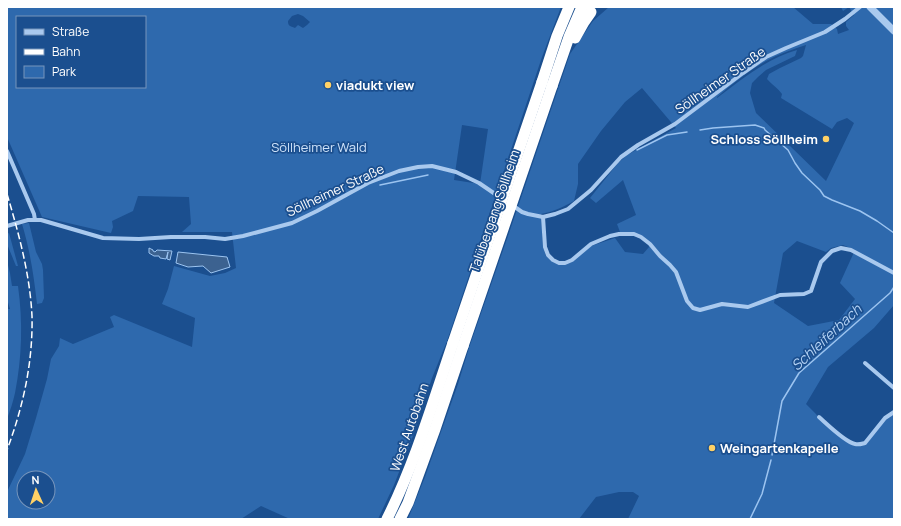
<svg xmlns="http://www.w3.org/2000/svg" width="901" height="526" font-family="Manrope,sans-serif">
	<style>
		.green { fill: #2e69ad; fill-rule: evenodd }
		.water { fill: #3c6290; stroke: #9cc4f0 }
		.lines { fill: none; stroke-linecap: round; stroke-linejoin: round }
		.stream { stroke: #9cc4f0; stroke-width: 1.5 }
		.minor { stroke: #a9c9ee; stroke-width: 4 }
		.tertiary { stroke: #a9c9ee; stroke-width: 7 }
		.motorway { stroke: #fff; stroke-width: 11 }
		.rail { stroke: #fff; stroke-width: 1.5; stroke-dasharray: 7 3; stroke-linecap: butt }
		.motorway-bridge { stroke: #fff; stroke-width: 11 }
		.poi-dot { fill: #ffd166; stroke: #1b4f8f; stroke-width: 1.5 }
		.labels { text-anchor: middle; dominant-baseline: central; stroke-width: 3.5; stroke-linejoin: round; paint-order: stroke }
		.street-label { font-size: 13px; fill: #fff; stroke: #1b4f8f }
		.poi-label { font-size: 13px; font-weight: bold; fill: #fff; stroke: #1b4f8f; text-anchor: start }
		.park-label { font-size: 13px; fill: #cfe3fa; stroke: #1b4f8f }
		.water-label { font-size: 14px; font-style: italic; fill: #b5d3f5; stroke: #1b4f8f }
	</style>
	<rect width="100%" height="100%" fill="#1b4f8f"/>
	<!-- green -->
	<g class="green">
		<path d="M7,7H561L542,57L447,341L432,378L413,436L394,485L378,519H290L261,506L241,519H7V492L25,454L36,418L47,379L51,359L59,346L60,338L73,344L114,327L110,317L114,315L192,347L195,318L162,304L168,289L174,266L210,276L225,273L236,268L232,232H182L191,224L189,197L138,196L133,211L112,221L113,227L111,233L42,217L7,137ZM298,14L303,16L310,22L307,25L303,28L298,25L295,28C290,26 288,26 288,21L292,16ZM17,17H145V87H17ZM462,125L488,129L480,184L454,180ZM24,478H48V502H24Z"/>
		<path d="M609,7H793L813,24H831L837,29L838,34L849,30L846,26V22L854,15L849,7L843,11L841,7H894V305L874,328L828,367L806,404L816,414L820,420L852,445L860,446L867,443L881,424L888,418L894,414V519H628L639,496L633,492H619L596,497L579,519H408L425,477L458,384L469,348L509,233L570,54L593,21ZM806,45L803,56L801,58L780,68L769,74L767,79C772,85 778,88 782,94L781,98L832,129L837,122L847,118L854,123L826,181L756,113L750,93L752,83L758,77L766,70L795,56L797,50C766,59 742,79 717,98V97C732,84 748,71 766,61C779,54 793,49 806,45ZM642,88L676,128L627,155L618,163L590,198L596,203L623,180L636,215L617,224L620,232L647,240L649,247L643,254L625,252L615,238L591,246L572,262L559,265L553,262L546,256L543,247L541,214C553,212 563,207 574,201L578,184V164L601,131L625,102ZM797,241L826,252L831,248L843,245L855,250L840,283L855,299L839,320L808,326L774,303L783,253Z"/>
		<path d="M29,223L36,252L42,264L43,270L44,298L42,303L37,304C34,277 30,250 22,224Z"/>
		<polygon points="9,233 18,266 16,266 7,244 7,234"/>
		<path d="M7,261L10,273L12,286H18C23,322 22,357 15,393C13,402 10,411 7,419V309H10L7,299Z"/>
	</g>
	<!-- water -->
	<g class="water">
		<polygon points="149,248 153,250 153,251 155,252 157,250 172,251 170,260 167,259 168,252 166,259 160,258 159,256 154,256 149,253"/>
		<polygon points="178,252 227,257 230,267 211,273 203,266 188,267 176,263"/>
	</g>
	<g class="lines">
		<!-- stream -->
		<g class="stream">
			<polyline points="700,130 713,128 755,125 764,128 765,130 788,150 795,163 802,173 820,190 824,196 832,200 860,211 877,221 894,233"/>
			<polyline points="637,150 667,135 687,132"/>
			<polyline points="380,185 428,175"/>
			<polyline points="772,455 782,401 799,373 890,293 894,287"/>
			<polyline points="750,519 762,494 771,460"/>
		</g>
		<!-- minor -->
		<g class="minor">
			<polyline points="7,151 34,214 35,220"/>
			<polyline points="512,205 522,212 528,214 543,217 555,214 568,209 591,190 621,157 638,145 675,124 743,73 766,57 786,48 825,32 845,19 860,7"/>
			<polyline points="543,217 545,247 548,255 553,260 559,263 565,263 572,260 591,244 610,236 619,234 634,234 641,237 650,244 660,256 670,265 676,272 687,301 693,308 700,310 722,304 748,307 780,295 804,294 811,291 821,262 832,251 841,248 851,250 894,273"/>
			<polyline points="7,226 28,220 41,220 103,238 139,239 171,237 205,237 225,239 243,236 292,223 317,211 368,183 399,171 418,167 432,166 456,172 479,183 501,198"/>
			<polyline points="865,363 894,388"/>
			<path d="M819,417C828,425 845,442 855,444C859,445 861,444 865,443L885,418L894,412"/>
		</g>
		<!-- tertiary -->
		<polyline class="tertiary" points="870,7 894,31"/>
		<!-- motorway -->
		<g class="motorway">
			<polyline points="575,38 584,22 591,12"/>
			<polyline points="542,82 557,36 569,7"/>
			<polyline points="552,86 569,37 582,7"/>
			<path d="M387,519C415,463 433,402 453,343"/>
			<polyline points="400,519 408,503 435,429 463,346"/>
		</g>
		<!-- rail -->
		<path class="rail" d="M7,194C19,234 30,275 32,316C33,363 23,407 7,450"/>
		<!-- motorway-bridge -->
		<g class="motorway-bridge">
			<polyline points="453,343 542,82"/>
			<polyline points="463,346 552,86"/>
		</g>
	</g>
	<!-- markers -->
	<g class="poi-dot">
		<circle cx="328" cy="85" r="4"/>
		<circle cx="826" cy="139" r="4"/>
		<circle cx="712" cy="448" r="4"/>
	</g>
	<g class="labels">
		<!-- street labels -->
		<g class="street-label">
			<text transform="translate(720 80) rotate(-35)">Söllheimer Straße</text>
			<text transform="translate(335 190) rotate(-25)">Söllheimer Straße</text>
			<text transform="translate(494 211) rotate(-71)">Talübergang Söllheim</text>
			<text transform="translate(409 427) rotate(-71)">West Autobahn</text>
		</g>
		<!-- poi labels -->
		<g class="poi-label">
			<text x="336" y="85">viadukt view</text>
			<text x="818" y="139" text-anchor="end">Schloss Söllheim</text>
			<text x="720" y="448">Weingartenkapelle</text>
		</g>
		<!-- park labels -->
		<g class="park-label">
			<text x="319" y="147">Söllheimer Wald</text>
		</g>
		<!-- water labels -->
		<g class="water-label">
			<text transform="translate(826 337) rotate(-43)">Schleiferbach</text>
		</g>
	</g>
	<!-- border -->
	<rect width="901" height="526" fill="none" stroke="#ffffff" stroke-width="16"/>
	<!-- legend -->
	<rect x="16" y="16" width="130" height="72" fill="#1b4f8f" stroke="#7695bc"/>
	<rect x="24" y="29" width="20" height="6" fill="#a9c9ee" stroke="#7695bc"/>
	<text x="52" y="36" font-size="12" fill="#ffffff">Straße</text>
	<rect x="24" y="49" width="20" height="6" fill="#ffffff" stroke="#7695bc"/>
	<text x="52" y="56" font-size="12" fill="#ffffff">Bahn</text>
	<rect x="24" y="66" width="20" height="12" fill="#2e69ad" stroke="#7695bc"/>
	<text x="52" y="76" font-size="12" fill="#ffffff">Park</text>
	<!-- north arrow -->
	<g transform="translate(36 490) rotate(357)"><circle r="19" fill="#1b4f8f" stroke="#7695bc"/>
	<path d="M0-3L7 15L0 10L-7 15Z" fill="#ffd166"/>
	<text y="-6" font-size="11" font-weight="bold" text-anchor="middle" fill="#ffffff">N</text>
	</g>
</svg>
